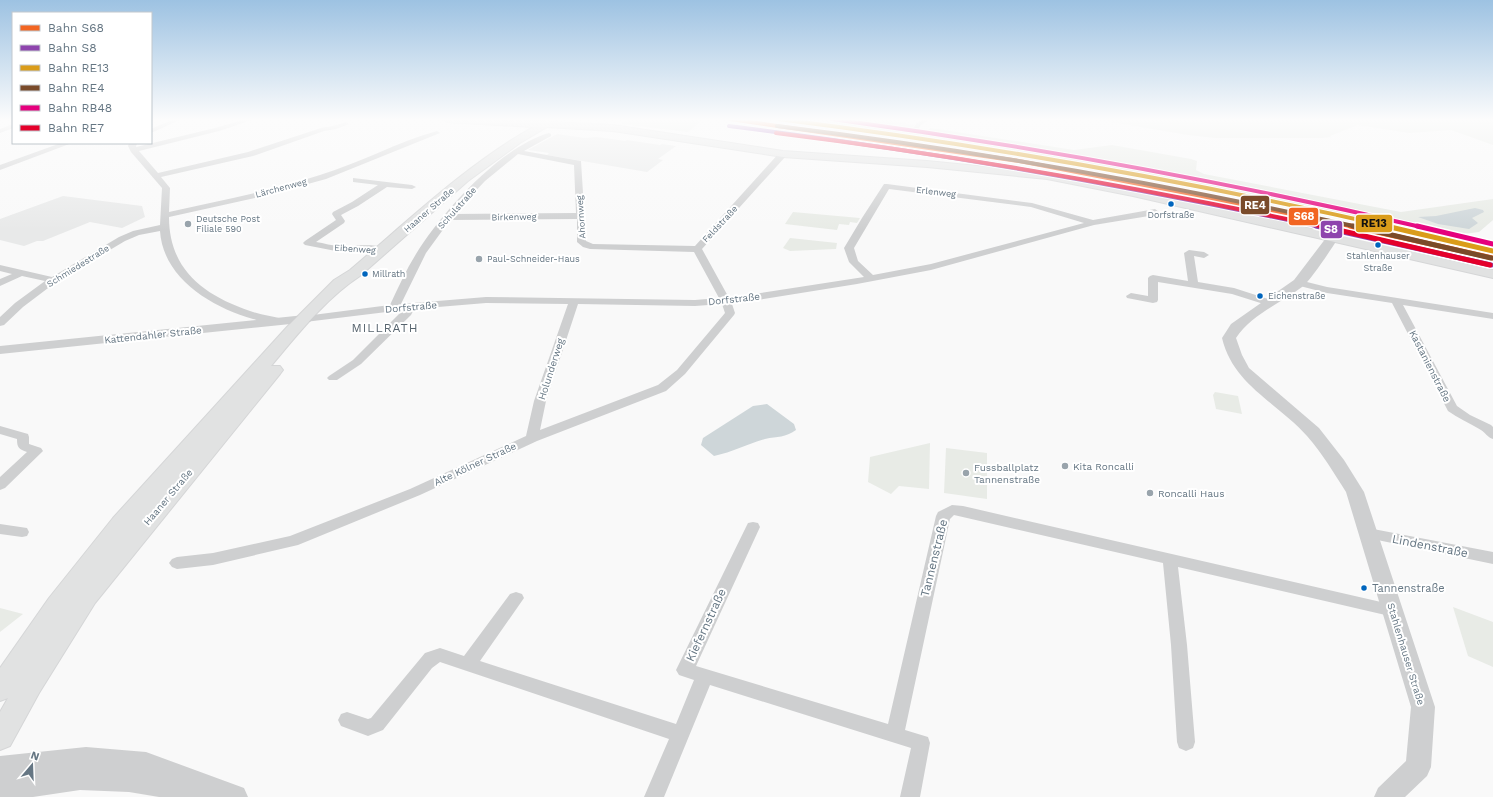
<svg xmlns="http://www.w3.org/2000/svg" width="1493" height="797" font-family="'Work Sans',sans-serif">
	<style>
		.built { fill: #e8e9e9 }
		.green { fill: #e8ebe6 }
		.water { fill: #ced6d9 }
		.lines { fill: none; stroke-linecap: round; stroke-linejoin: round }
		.secondary-casing { stroke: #d5d6d7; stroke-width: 2 }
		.minor { fill: #cecfd0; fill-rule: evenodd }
		.tertiary { fill: #cecfd0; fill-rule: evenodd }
		.secondary { fill: #e1e2e2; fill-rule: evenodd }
		.rail-1-far1-casing { stroke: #fff; stroke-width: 6 }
		.rail-1-casing { stroke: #fff; stroke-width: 8 }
		.rail-2-far1-casing { stroke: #fff; stroke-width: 6 }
		.rail-2-casing { stroke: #fff; stroke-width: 8 }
		.rail-3-far1-casing { stroke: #fff; stroke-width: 6 }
		.rail-3-casing { stroke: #fff; stroke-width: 8 }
		.rail-4-far1-casing { stroke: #fff; stroke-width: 6 }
		.rail-4-casing { stroke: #fff; stroke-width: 8 }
		.rail-5-far1-casing { stroke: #fff; stroke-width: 6 }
		.rail-5-casing { stroke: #fff; stroke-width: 8 }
		.rail-6-far1-casing { stroke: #fff; stroke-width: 6 }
		.rail-6-casing { stroke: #fff; stroke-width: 8 }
		.rail-1-far1 { stroke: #f26522; stroke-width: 4 }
		.rail-1 { stroke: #f26522; stroke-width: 5 }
		.rail-2-far1 { stroke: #8e44ad; stroke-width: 4 }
		.rail-2 { stroke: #8e44ad; stroke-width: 5 }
		.rail-3-far1 { stroke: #da9c1a; stroke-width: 4 }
		.rail-3 { stroke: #da9c1a; stroke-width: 5 }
		.rail-4-far1 { stroke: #7a4b2a; stroke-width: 4 }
		.rail-4 { stroke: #7a4b2a; stroke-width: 5 }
		.rail-5-far1 { stroke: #e5007d; stroke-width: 4 }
		.rail-5 { stroke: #e5007d; stroke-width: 5 }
		.rail-6-far1 { stroke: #e4002b; stroke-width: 4 }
		.rail-6 { stroke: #e4002b; stroke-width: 5 }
		.bus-dot { fill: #0065bd; stroke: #fff; stroke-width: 1.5 }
		.poi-dot { fill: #99a4ac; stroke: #fff; stroke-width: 1.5 }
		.labels { text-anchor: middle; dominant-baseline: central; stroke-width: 4; stroke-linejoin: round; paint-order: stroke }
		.far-street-label { font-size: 9px; fill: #657683; stroke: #fff }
		.bus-label { font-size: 9px; fill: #657683; stroke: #fff }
		.far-poi-label { font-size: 9px; fill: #657683; stroke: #fff; text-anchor: start }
		.street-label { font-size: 10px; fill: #657683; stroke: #fff }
		.poi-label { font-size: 10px; fill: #657683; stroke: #fff; text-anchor: start }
		.near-bus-label { font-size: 11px; fill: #657683; stroke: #fff; text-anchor: start }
		.quarter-label { font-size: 12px; letter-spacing: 1px; fill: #57646e; stroke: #fff }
		.near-street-label { font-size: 12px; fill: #657683; stroke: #fff }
		.line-badge { stroke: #fff; stroke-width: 1.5 }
		.badge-label { font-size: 11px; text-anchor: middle; font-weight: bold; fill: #fff }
		.pale-badge-label { font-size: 11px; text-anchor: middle; font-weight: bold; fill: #111 }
	</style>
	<rect width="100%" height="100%" fill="#f9f9f9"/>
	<!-- built -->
	<g class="built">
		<polygon points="557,134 585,138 597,137 625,141 627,140 660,145 662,144 676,146 658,159 663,160 647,172 547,155 549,153 528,150"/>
		<polygon points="63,196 142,206 145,217 122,228 90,222 43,241 37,241 24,246 0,240 0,219"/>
	</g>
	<!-- green -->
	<g class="green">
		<polygon points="628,119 703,120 688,132 621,124"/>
		<path d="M796,119H887L914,125L910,131L923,133L931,128L1074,150L1112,145L1191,159L1197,161L1196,170L1204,174L1401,212L1493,199V220L1479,232L1463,234V241C1303,204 1141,171 978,144C918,134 857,127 796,119Z"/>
		<polygon points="1093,119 1493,119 1493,145 1451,130 1409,133 1358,125 1330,136 1331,137 1322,138 1215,138 1188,135"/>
		<polygon points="793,212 860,218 857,223 850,222 849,225 839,224 837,230 785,224"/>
		<polygon points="790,238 837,243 836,249 790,251 783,248"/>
		<polygon points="1215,392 1238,396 1242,414 1216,409 1213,395"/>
		<polygon points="930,443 929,489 899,486 891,494 868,482 870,457"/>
		<polygon points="946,448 987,453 987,499 944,493"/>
		<polygon points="1453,607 1493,622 1493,667 1468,656"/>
		<polygon points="0,608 23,614 0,632"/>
	</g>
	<!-- water -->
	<g class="water">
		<polygon points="1475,208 1483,210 1484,212 1472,218 1478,223 1469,229 1438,224 1418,217 1436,216"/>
		<path d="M767,404L794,424L796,430C785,438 778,436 765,439C747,444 733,452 714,456L701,445L703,438L753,406Z"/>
	</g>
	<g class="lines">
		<defs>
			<path id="secondary" d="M442,119H498L543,121L547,120L551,122L613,125L783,151L927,161L1047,173L1133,188L1493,270V278L1133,196L1047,179L927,167L783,157L613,131L547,127L520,143L468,181L360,276C326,298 297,335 271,366H280L283,370L280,374L95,603L39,693L10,746L0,750V712L8,698L0,701V668L49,598L113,518L287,327L334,280L350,270C409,220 466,165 533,127L447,122Z"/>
		</defs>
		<!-- secondary casing -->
		<use href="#secondary" class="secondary-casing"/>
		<!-- minor -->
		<g class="minor">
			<polygon points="174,119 182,119 151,133 151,129"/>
			<path d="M246,119H255L219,131L139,151L158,173L248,152L321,128L333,126L346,122L349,124L336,129L324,131L253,156L161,177L170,188L169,212C219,201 271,191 320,175C360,163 397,142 437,131L440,133L326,179L264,196L169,217C169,269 203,295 250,311C261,315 272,316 283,319L284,321L283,323C274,326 262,321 253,319C211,307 163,278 160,231L139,235L125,241L56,282L23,307L4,325L0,326V317L15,303L45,281L22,276L0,286V279L12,274L0,271V265L52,277L119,237L133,231L160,225L162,188L131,152L128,146L129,143H137L136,147L215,128Z"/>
			<polygon points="924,119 931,119 921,125 917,131 913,131 912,130 917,123"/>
			<polygon points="13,124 13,128 0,133 0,129"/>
			<path d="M549,133L551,134V136L524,151L581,161L586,241L593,244L695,246L780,152H786V156L702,249L729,298L864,277L849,262L844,248L862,218L884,184H887L1032,203L1093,220L1155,209L1159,212L1155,215L1094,225L931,270L857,284L732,304L735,313L734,315L685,374L666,391L537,441L420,495L298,545L213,565L177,569L172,567L169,563L172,559L177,557L213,553L290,536L410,489L526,436L534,401L568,304L486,303L414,309L411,315L361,364L337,380H329L327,378L329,376L353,360L403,310L305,322L300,319L305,316L390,305C398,288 406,270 416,254C442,212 500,147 549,133ZM518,154L574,165L576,213L454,214L485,181ZM889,189L1031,207L1084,223L931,264L873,275L858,261L854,248ZM577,219V242L583,247L590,249L694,252L719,298L695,300L486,297L401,304L426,253L450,220ZM578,304L695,306L722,304L725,313L677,370L658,385L540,430L546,401Z"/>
			<polygon points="61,143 72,143 0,170 0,165"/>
			<path d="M353,178L412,185L416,187L412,189L387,187L358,206L341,215L345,221L344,223L316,242C324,243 332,246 341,246C352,247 379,242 387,250L385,252H341L305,245L303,243L305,241L336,220L332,214L333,212L352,202L378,185L353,182Z"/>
			<polygon points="1189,250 1204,252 1209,255 1204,258 1194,256 1198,282 1234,288 1274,301 1275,303 1270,306 1232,294 1158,282 1158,300 1157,302 1153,303 1127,298 1126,296 1131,293 1148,296 1148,278 1150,276 1153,275 1188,281 1184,253"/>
			<path d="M1299,280L1327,287L1493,313V319L1403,305L1457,406L1470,415L1491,425L1493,427V439C1487,437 1486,433 1481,430C1469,423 1458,418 1448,411L1392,303L1327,293L1296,285L1294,283Z"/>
			<path d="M0,426L28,434L29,437V444L41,448L43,451L5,488L0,490V477L27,452C19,449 17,448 17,439L0,434Z"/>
			<polygon points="952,505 963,506 1394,605 1400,606 1402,611 1400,616 1394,617 1178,567 1187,645 1195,742 1193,748 1186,751 1179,748 1177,742 1171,645 1163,563 954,515 950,519 905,730 928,737 930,743 920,797 900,797 911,748 710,685 664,797 644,797 669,739 440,662 432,668 383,730 368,736 341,726 338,720 341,714 347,712 368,719 371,718 425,653 440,648 464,656 510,594 516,592 522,594 524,598 480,661 676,724 694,680 679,675 676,670 746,527 748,523 753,522 758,523 760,527 696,666 888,724 936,516 938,512"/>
			<polygon points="0,524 27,528 29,532 27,536 22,537 0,534"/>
			<polygon points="1368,528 1493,552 1493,564 1363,537 1361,533 1363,529"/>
		</g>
		<!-- tertiary -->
		<g class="tertiary">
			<path d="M1333,233L1337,234L1339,237C1331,249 1312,279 1302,287C1281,303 1251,315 1236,338L1242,355L1249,368L1319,428L1344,460L1364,492L1435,707L1431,767L1427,776L1405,797H1374L1378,788L1406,761L1411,707L1346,492C1334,473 1322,453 1307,436C1278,403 1233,385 1222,338L1231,324L1294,280L1329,234Z"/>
			<polygon points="305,315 310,316 312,319 310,322 0,354 0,346"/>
			<polygon points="86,747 146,752 244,788 248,797 159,797 129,792 80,790 33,797 0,797 0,756"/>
		</g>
		<!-- secondary -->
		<use href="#secondary" class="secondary"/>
		<defs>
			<polyline id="rail-1-far1" points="730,119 1019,161 1197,195 1355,227"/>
			<polyline id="rail-1" points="1350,226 1493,258"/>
			<path id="rail-2-far1" d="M729,126C928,151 1125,185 1321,227"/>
			<polyline id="rail-2" points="1316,226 1491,265"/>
			<path id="rail-3-far1" d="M778,119C984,145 1188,181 1391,227"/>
			<polyline id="rail-3" points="1386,226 1493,251"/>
			<path id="rail-4-far1" d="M777,126C972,150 1166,184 1358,227"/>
			<polyline id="rail-4" points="1353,226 1491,258"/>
			<path id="rail-5-far1" d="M832,119C1030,146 1227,182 1421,227"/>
			<polyline id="rail-5" points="1417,226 1493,244"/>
			<path id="rail-6-far1" d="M776,133C961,156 1143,188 1325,227"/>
			<polyline id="rail-6" points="1321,226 1490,265"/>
		</defs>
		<!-- rail-1-far1 casing -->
		<use href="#rail-1-far1" class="rail-1-far1-casing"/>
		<!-- rail-1 casing -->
		<use href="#rail-1" class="rail-1-casing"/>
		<!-- rail-2-far1 casing -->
		<use href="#rail-2-far1" class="rail-2-far1-casing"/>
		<!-- rail-2 casing -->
		<use href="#rail-2" class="rail-2-casing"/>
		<!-- rail-3-far1 casing -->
		<use href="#rail-3-far1" class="rail-3-far1-casing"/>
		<!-- rail-3 casing -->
		<use href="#rail-3" class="rail-3-casing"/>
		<!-- rail-4-far1 casing -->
		<use href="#rail-4-far1" class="rail-4-far1-casing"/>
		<!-- rail-4 casing -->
		<use href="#rail-4" class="rail-4-casing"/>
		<!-- rail-5-far1 casing -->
		<use href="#rail-5-far1" class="rail-5-far1-casing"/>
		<!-- rail-5 casing -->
		<use href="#rail-5" class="rail-5-casing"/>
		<!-- rail-6-far1 casing -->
		<use href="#rail-6-far1" class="rail-6-far1-casing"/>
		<!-- rail-6 casing -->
		<use href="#rail-6" class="rail-6-casing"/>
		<!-- rail-1-far1 -->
		<use href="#rail-1-far1" class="rail-1-far1"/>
		<!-- rail-1 -->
		<use href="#rail-1" class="rail-1"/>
		<!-- rail-2-far1 -->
		<use href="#rail-2-far1" class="rail-2-far1"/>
		<!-- rail-2 -->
		<use href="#rail-2" class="rail-2"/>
		<!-- rail-3-far1 -->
		<use href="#rail-3-far1" class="rail-3-far1"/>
		<!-- rail-3 -->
		<use href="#rail-3" class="rail-3"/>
		<!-- rail-4-far1 -->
		<use href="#rail-4-far1" class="rail-4-far1"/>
		<!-- rail-4 -->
		<use href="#rail-4" class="rail-4"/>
		<!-- rail-5-far1 -->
		<use href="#rail-5-far1" class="rail-5-far1"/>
		<!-- rail-5 -->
		<use href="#rail-5" class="rail-5"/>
		<!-- rail-6-far1 -->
		<use href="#rail-6-far1" class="rail-6-far1"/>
		<!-- rail-6 -->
		<use href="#rail-6" class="rail-6"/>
	</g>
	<!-- sky -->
	<linearGradient id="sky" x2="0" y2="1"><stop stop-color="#9dc2e2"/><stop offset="0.52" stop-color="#fcfcfc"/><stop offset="1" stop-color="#fcfcfc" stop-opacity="0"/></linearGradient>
	<rect width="1493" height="230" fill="url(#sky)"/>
	<!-- markers -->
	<g class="bus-dot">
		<circle cx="1171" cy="204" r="3.5"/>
		<circle cx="1378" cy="245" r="3.5"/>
		<circle cx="365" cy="274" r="3.5"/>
		<circle cx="1260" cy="296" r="3.5"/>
		<circle cx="1364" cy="588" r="3.5"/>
	</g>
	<g class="poi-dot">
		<circle cx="188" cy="224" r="4"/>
		<circle cx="479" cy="259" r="4"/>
		<circle cx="1065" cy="466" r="4"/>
		<circle cx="966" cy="473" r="4"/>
		<circle cx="1150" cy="493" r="4"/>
	</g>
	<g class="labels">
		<!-- far-street labels -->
		<g class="far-street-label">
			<text transform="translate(281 188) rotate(-15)">Lärchenweg</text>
			<text transform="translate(936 192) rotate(7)">Erlenweg</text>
			<text transform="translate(457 208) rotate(-48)">Schulstraße</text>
			<text transform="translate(429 210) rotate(-41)">Haaner Straße</text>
			<text transform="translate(514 217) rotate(-1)">Birkenweg</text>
			<text transform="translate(581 217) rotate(-94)">Ahornweg</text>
			<text transform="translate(720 224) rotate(-47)">Feldstraße</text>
			<text transform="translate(355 249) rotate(4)">Eibenweg</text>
			<text transform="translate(78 266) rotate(-32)">Schmiedestraße</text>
		</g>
		<!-- bus labels -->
		<g class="bus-label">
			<text x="1171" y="215">Dorfstraße</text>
			<text x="1378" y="256">Stahlenhauser<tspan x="1378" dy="12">Straße</tspan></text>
			<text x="372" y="274" text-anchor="start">Millrath</text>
			<text x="1268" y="296" text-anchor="start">Eichenstraße</text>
		</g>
		<!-- far-poi labels -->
		<g class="far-poi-label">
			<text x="196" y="219">Deutsche Post<tspan x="196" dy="10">Filiale 590</tspan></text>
			<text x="487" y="259">Paul-Schneider-Haus</text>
		</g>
		<!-- street labels -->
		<g class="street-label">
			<text transform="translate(734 299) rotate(-6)">Dorfstraße</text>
			<text transform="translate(411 307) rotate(-5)">Dorfstraße</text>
			<text transform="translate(153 335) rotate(-6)">Kattendahler Straße</text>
			<text transform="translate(1430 366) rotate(63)">Kastanienstraße</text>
			<text transform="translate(551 369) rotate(-72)">Holunderweg</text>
			<text transform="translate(475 464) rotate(-25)">Alte Kölner Straße</text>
			<text transform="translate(168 497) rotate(-50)">Haaner Straße</text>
			<text transform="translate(1406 654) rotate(73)">Stahlenhauser Straße</text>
		</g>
		<!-- poi labels -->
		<g class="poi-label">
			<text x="1073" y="466">Kita Roncalli</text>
			<text x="974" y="467">Fussballplatz<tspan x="974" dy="12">Tannenstraße</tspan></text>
			<text x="1158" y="493">Roncalli Haus</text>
		</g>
		<!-- near-bus labels -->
		<g class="near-bus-label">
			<text x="1372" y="588">Tannenstraße</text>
		</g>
		<!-- quarter labels -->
		<g class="quarter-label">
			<text x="385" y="328">MILLRATH</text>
		</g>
		<!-- near-street labels -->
		<g class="near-street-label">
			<text transform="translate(1430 546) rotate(11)">Lindenstraße</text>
			<text transform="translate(934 558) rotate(-76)">Tannenstraße</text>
			<text transform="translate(706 625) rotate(-65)">Kiefernstraße</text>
		</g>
	</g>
	<g class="line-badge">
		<rect x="1240" y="195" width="30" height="20" rx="4" fill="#7a4b2a"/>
		<rect x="1288" y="207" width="31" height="19" rx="4" fill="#f26522"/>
		<rect x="1355" y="214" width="38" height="19" rx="4" fill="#da9c1a"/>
		<rect x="1320" y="220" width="23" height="19" rx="4" fill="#8e44ad"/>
	</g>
	<g class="badge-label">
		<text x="1255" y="209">RE4</text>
		<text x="1304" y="220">S68</text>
		<text x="1331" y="233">S8</text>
	</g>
	<g class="pale-badge-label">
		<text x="1374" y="227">RE13</text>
	</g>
	<!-- legend -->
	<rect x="12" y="12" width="140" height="132" fill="#ffffff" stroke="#c1c8cd"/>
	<rect x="20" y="25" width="20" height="6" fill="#f26522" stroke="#c1c8cd"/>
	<text x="48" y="32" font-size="12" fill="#657683">Bahn S68</text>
	<rect x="20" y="45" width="20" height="6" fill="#8e44ad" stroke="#c1c8cd"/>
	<text x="48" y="52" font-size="12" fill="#657683">Bahn S8</text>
	<rect x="20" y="65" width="20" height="6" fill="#da9c1a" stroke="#c1c8cd"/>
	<text x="48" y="72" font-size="12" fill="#657683">Bahn RE13</text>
	<rect x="20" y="85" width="20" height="6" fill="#7a4b2a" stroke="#c1c8cd"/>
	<text x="48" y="92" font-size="12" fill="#657683">Bahn RE4</text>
	<rect x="20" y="105" width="20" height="6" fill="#e5007d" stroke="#c1c8cd"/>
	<text x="48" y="112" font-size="12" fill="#657683">Bahn RB48</text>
	<rect x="20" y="125" width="20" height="6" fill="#e4002b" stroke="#c1c8cd"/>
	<text x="48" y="132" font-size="12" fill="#657683">Bahn RE7</text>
	<!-- north arrow -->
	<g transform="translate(32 765) rotate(19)" stroke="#ffffff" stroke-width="3" paint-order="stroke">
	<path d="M0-3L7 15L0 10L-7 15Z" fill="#657683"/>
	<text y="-6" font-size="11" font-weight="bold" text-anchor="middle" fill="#657683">N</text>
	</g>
</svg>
